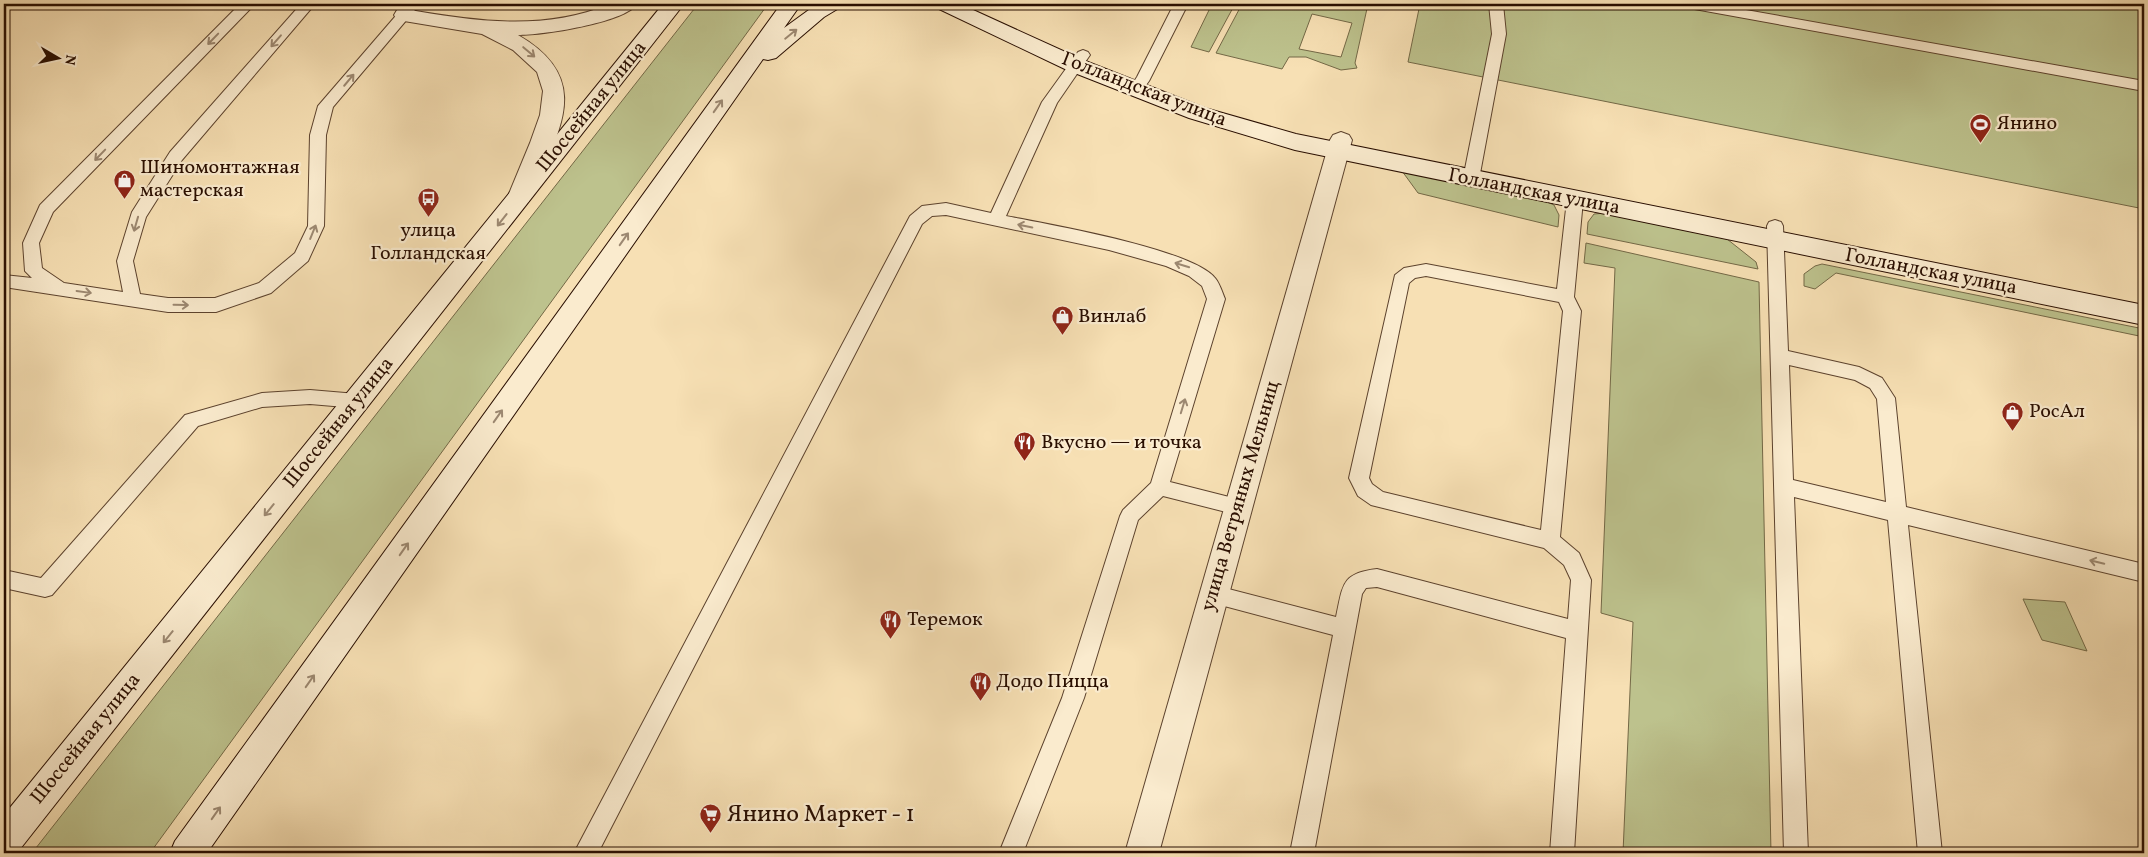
<svg xmlns="http://www.w3.org/2000/svg" width="2148" height="857" font-family="Vollkorn,serif">
	<style>
		.green { fill: #bdc28d; stroke: #736846; fill-rule: evenodd }
		.lines { fill: none; stroke-linecap: round; stroke-linejoin: round }
		.lane-casing { stroke: #5c422d; stroke-width: 2 }
		.street-casing { stroke: #5c422d; stroke-width: 2 }
		.secondary-casing { stroke: #290e00; stroke-width: 2 }
		.lane { fill: #faebce; fill-rule: evenodd }
		.street { fill: #faebce; fill-rule: evenodd }
		.secondary { fill: #faebce; fill-rule: evenodd }
		.oneway { stroke: #9c8871 }
		.labels { text-anchor: middle; dominant-baseline: central; stroke-width: 4.5; stroke-linejoin: round; paint-order: stroke }
		.street-label { font-size: 20px; fill: #290e00; stroke: #faebce }
		.poi-label { font-size: 20px; fill: #290e00; stroke: #faebce; text-anchor: start }
		.near-poi-label { font-size: 24px; fill: #290e00; stroke: #faebce; text-anchor: start }
	</style>
	<rect width="100%" height="100%" fill="#f7e0b4"/>
	<filter id="stains"><feTurbulence type="fractalNoise" baseFrequency=".004" numOctaves="4"/><feColorMatrix values="0 0 0 0 .2 0 0 0 0 .09 0 0 0 0 .02 0 0 0 .5 -.17"/></filter>
	<radialGradient id="worn" r=".72"><stop offset=".6" stop-color="#630" stop-opacity="0"/><stop offset="1" stop-color="#630" stop-opacity=".3"/></radialGradient>
	<!-- green -->
	<g class="green">
		<polygon points="698,4 768,4 150,853 32,853"/>
		<polygon points="1212,4 1235,4 1209,52 1191,47"/>
		<path d="M1242,4H1368L1355,63L1357,68L1341,70L1306,57H1289L1282,69L1216,53ZM1312,14L1352,23L1341,57L1299,49Z"/>
		<polygon points="1420,4 2144,4 2144,209 1408,62"/>
		<polygon points="1402,171 1543,200 1554,205 1559,215 1558,227 1418,193"/>
		<polygon points="1606,213 1727,239 1756,262 1758,269 1587,234 1588,222 1594,214"/>
		<polygon points="1586,243 1759,282 1771,853 1623,853 1633,622 1601,613 1615,268 1584,263"/>
		<polygon points="1822,264 2144,329 2144,337 1836,273 1815,289 1804,286 1804,274 1815,266"/>
		<polygon points="2023,599 2065,602 2087,651 2042,640"/>
	</g>
	<g class="lines">
		<defs>
			<g id="lane">
				<polygon points="240,4 255,4 53,212 39,243 42,268 64,283 123,292 117,261 132,212 170,152 301,4 315,4 182,160 146,217 133,261 140,294 168,298 215,298 259,283 295,253 308,226 310,135 318,106 406,4 420,4 333,107 326,135 324,226 308,261 271,293 216,312 168,312 4,287 4,275 32,278 25,271 23,243 40,205"/>
				<polygon points="1174,4 1188,4 1149,81 1141,92 1131,92 1129,89 1137,77"/>
				<polygon points="1489,4 1503,4 1506,34 1479,179 1477,183 1471,185 1465,183 1463,179 1492,34"/>
				<polygon points="1682,4 1712,4 2144,81 2144,91 1689,8 1684,7"/>
				<path d="M1083,50L1088,52L1090,55L1057,103L1006,216C1047,224 1192,249 1215,278C1220,284 1222,292 1225,299L1170,482L1245,501L1248,507L1245,513L1238,515L1163,496L1138,520L1084,698L1023,853H999L1062,698L1120,516L1123,510L1151,483L1207,299L1202,286L1189,276L1166,266L1109,250L946,215L932,216L922,224L598,853H574L910,216L922,206L946,203L991,213L1042,102L1078,52Z"/>
				<path d="M1575,194L1581,196L1583,200L1574,297L1581,311L1560,537L1579,553L1591,580L1574,853H1550L1566,638L1377,587L1366,588L1362,594L1314,853H1290L1333,635L1213,603L1206,601L1203,594L1206,587L1213,585L1336,617C1343,585 1341,573 1377,569L1568,619L1571,580L1564,565L1544,548L1371,505L1358,496L1349,478L1395,275L1404,268L1426,264L1557,289L1567,200L1569,196ZM1426,276L1559,302L1563,311L1541,530L1383,492L1372,484L1369,478L1409,283L1415,278Z"/>
				<path d="M1775,220L1781,222L1783,226L1788,351L1859,367L1882,378L1895,398L1906,507L2144,564V582L1908,525L1942,853H1918L1888,520L1794,497L1808,853H1784L1767,226L1769,222ZM1789,365L1855,380L1870,388L1877,399L1886,502L1793,480Z"/>
				<polygon points="310,390 357,394 364,396 366,401 364,406 357,408 310,404 262,407 198,426 52,595 45,597 4,588 4,570 41,578 185,415 262,393"/>
			</g>
			<g id="street">
				<path d="M610,4H637C624,23 542,35 518,35C596,80 557,132 532,196L528,202L520,204L512,202L508,196L530,143L540,115L543,91L537,72L513,50L482,34L404,21L397,20L394,15L397,10L404,9C473,21 543,32 610,4Z"/>
				<polygon points="1341,132 1349,135 1352,140 1159,853 1125,853 1330,140 1333,135"/>
			</g>
			<g id="secondary">
				<polygon points="663,4 684,4 17,853 4,853 4,815"/>
				<polygon points="781,4 801,4 784,28 817,4 842,4 839,8 824,17 776,58 768,60 763,59 207,853 170,853 175,841"/>
				<polygon points="934,4 960,4 1083,60 1205,108 1296,134 2144,305 2144,325 1295,150 1189,118 1067,70 937,8"/>
			</g>
		</defs>
		<!-- lane casing -->
		<use href="#lane" class="lane-casing"/>
		<!-- street casing -->
		<use href="#street" class="street-casing"/>
		<!-- secondary casing -->
		<use href="#secondary" class="secondary-casing"/>
		<!-- lane -->
		<use href="#lane" class="lane"/>
		<!-- street -->
		<use href="#street" class="street"/>
		<!-- secondary -->
		<use href="#secondary" class="secondary"/>
	</g>
	<!-- one-way arrows -->
	<defs><path id="oneway-shaft" d="M-6 0H5M1.5-3L5.5 0L1.5 3" fill="none" stroke-width="1.6" stroke-linecap="round" stroke-linejoin="round" transform="scale(1.25)"/></defs>
	<g class="oneway">
		<use href="#oneway-shaft" transform="translate(791 34) rotate(-39)"/>
		<use href="#oneway-shaft" transform="translate(213 39) rotate(134)"/>
		<use href="#oneway-shaft" transform="translate(276 41) rotate(131)"/>
		<use href="#oneway-shaft" transform="translate(529 52) rotate(40)"/>
		<use href="#oneway-shaft" transform="translate(349 80) rotate(-50)"/>
		<use href="#oneway-shaft" transform="translate(718 106) rotate(-55)"/>
		<use href="#oneway-shaft" transform="translate(100 155) rotate(134)"/>
		<use href="#oneway-shaft" transform="translate(502 220) rotate(128)"/>
		<use href="#oneway-shaft" transform="translate(136 224) rotate(106)"/>
		<use href="#oneway-shaft" transform="translate(1025 226) rotate(-168)"/>
		<use href="#oneway-shaft" transform="translate(313 232) rotate(-68)"/>
		<use href="#oneway-shaft" transform="translate(624 239) rotate(-55)"/>
		<use href="#oneway-shaft" transform="translate(1182 265) rotate(-163)"/>
		<use href="#oneway-shaft" transform="translate(84 292) rotate(8)"/>
		<use href="#oneway-shaft" transform="translate(181 305) rotate(1)"/>
		<use href="#oneway-shaft" transform="translate(1183 406) rotate(-73)"/>
		<use href="#oneway-shaft" transform="translate(498 416) rotate(-55)"/>
		<use href="#oneway-shaft" transform="translate(269 510) rotate(129)"/>
		<use href="#oneway-shaft" transform="translate(404 549) rotate(-55)"/>
		<use href="#oneway-shaft" transform="translate(2097 562) rotate(-166)"/>
		<use href="#oneway-shaft" transform="translate(168 637) rotate(129)"/>
		<use href="#oneway-shaft" transform="translate(310 681) rotate(-55)"/>
		<use href="#oneway-shaft" transform="translate(216 813) rotate(-55)"/>
	</g>
	<!-- icons -->
	<defs>
		<symbol id="stadium-pin" viewBox="-11 -11 22 30"><path d="M0 17L-7.5 6A9.5 9.5 0 1 1 7.5 6Z" fill="#8f2418" stroke="#faebce"/><path d="M0-5a6.5 5 0 1 0 0 10a6.5 5 0 1 0 0-10ZM-3.5-1.8h7v3.6h-7Z" fill="#fff"/></symbol>
		<symbol id="shop-pin" viewBox="-11 -11 22 30"><path d="M0 17L-7.5 6A9.5 9.5 0 1 1 7.5 6Z" fill="#8f2418" stroke="#faebce"/><path d="M-5-2.5h2.3a2.7 3.5 0 0 1 5.4 0H5L5.5 6h-11ZM-1.5-2.5h3a1.5 2.3 0 0 0-3 0Z" fill="#fff"/></symbol>
		<symbol id="bus-pin" viewBox="-11 -11 22 30"><path d="M0 17L-7.5 6A9.5 9.5 0 1 1 7.5 6Z" fill="#8f2418" stroke="#faebce"/><path d="M-5-6H5V4H4V6H2V4H-2V6H-4V4H-5ZM-3.5-4V0h7V-4ZM-3.5 1.2v1.5H-2V1.2ZM2 1.2v1.5H3.5V1.2Z" fill="#fff"/></symbol>
		<symbol id="restaurant-pin" viewBox="-11 -11 22 30"><path d="M0 17L-7.5 6A9.5 9.5 0 1 1 7.5 6Z" fill="#8f2418" stroke="#faebce"/><path d="M-5-6h1v4h1v-4h1v4h1v-4h1v5L-1.5 .5V6h-2V.5L-5-1ZM5-6V6H3V1.5H1.5Q1.5-4 5-6Z" fill="#fff"/></symbol>
		<symbol id="supermarket-pin" viewBox="-11 -11 22 30"><path d="M0 17L-7.5 6A9.5 9.5 0 1 1 7.5 6Z" fill="#8f2418" stroke="#faebce"/><path d="M-6-5.5h2.5l.6 2H6L4.5 2H-2.5L-4.4-4H-6ZM-1.5 3.2a1.3 1.3 0 1 0 .1 0ZM3 3.2a1.3 1.3 0 1 0 .1 0Z" fill="#fff"/></symbol>
	</defs>
	<g fill-rule="evenodd">
		<use href="#stadium-pin" x="1968" y="112" width="25" height="34"/>
		<use href="#shop-pin" x="112" y="168" width="25" height="34"/>
		<use href="#bus-pin" x="416" y="186" width="25" height="34"/>
		<use href="#shop-pin" x="1050" y="304" width="25" height="34"/>
		<use href="#shop-pin" x="2000" y="400" width="25" height="34"/>
		<use href="#restaurant-pin" x="1012" y="430" width="25" height="34"/>
		<use href="#restaurant-pin" x="878" y="608" width="25" height="34"/>
		<use href="#restaurant-pin" x="968" y="670" width="25" height="34"/>
		<use href="#supermarket-pin" x="698" y="802" width="25" height="34"/>
	</g>
	<g class="labels">
		<!-- street labels -->
		<g class="street-label">
			<text transform="translate(1144 90) rotate(21)">Голландская улица</text>
			<text transform="translate(592 107) rotate(-51)">Шоссейная улица</text>
			<text transform="translate(1534 192) rotate(11)">Голландская улица</text>
			<text transform="translate(1931 272) rotate(11)">Голландская улица</text>
			<text transform="translate(339 423) rotate(-51)">Шоссейная улица</text>
			<text transform="translate(1241 496) rotate(-74)">улица Ветряных Мельниц</text>
			<text transform="translate(86 739) rotate(-51)">Шоссейная улица</text>
		</g>
		<!-- poi labels -->
		<g class="poi-label">
			<text x="1997" y="124">Янино</text>
			<text x="140" y="168">Шиномонтажная<tspan x="140" dy="23">мастерская</tspan></text>
			<text x="428" y="231" text-anchor="middle">улица<tspan x="428" dy="23">Голландская</tspan></text>
			<text x="1078" y="317">Винлаб</text>
			<text x="2029" y="412">РосАл</text>
			<text x="1041" y="443">Вкусно — и точка</text>
			<text x="907" y="620">Теремок</text>
			<text x="996" y="682">Додо Пицца</text>
		</g>
		<!-- near-poi labels -->
		<g class="near-poi-label">
			<text x="727" y="815">Янино Маркет - 1</text>
		</g>
	</g>
	<!-- margin -->
	<rect width="2148" height="857" fill="none" stroke="#f7e0b4" stroke-width="20"/>
	<rect x="5" y="5" width="2138" height="847" fill="none" stroke="#290e00" stroke-width="2.5"/>
	<rect x="10" y="10" width="2128" height="837" fill="none" stroke="#290e00"/>
	<!-- north arrow -->
	<g transform="translate(58 58) rotate(99)" stroke="#faebce" stroke-width="4" paint-order="stroke">
	<path d="M0-4L9 19L0 12L-9 19Z" fill="#290e00"/>
	<text y="-8" font-size="14" font-weight="bold" text-anchor="middle" fill="#290e00">N</text>
	</g>
	<rect width="100%" height="100%" filter="url(#stains)"/>
	<rect width="100%" height="100%" fill="url(#worn)"/>
</svg>
